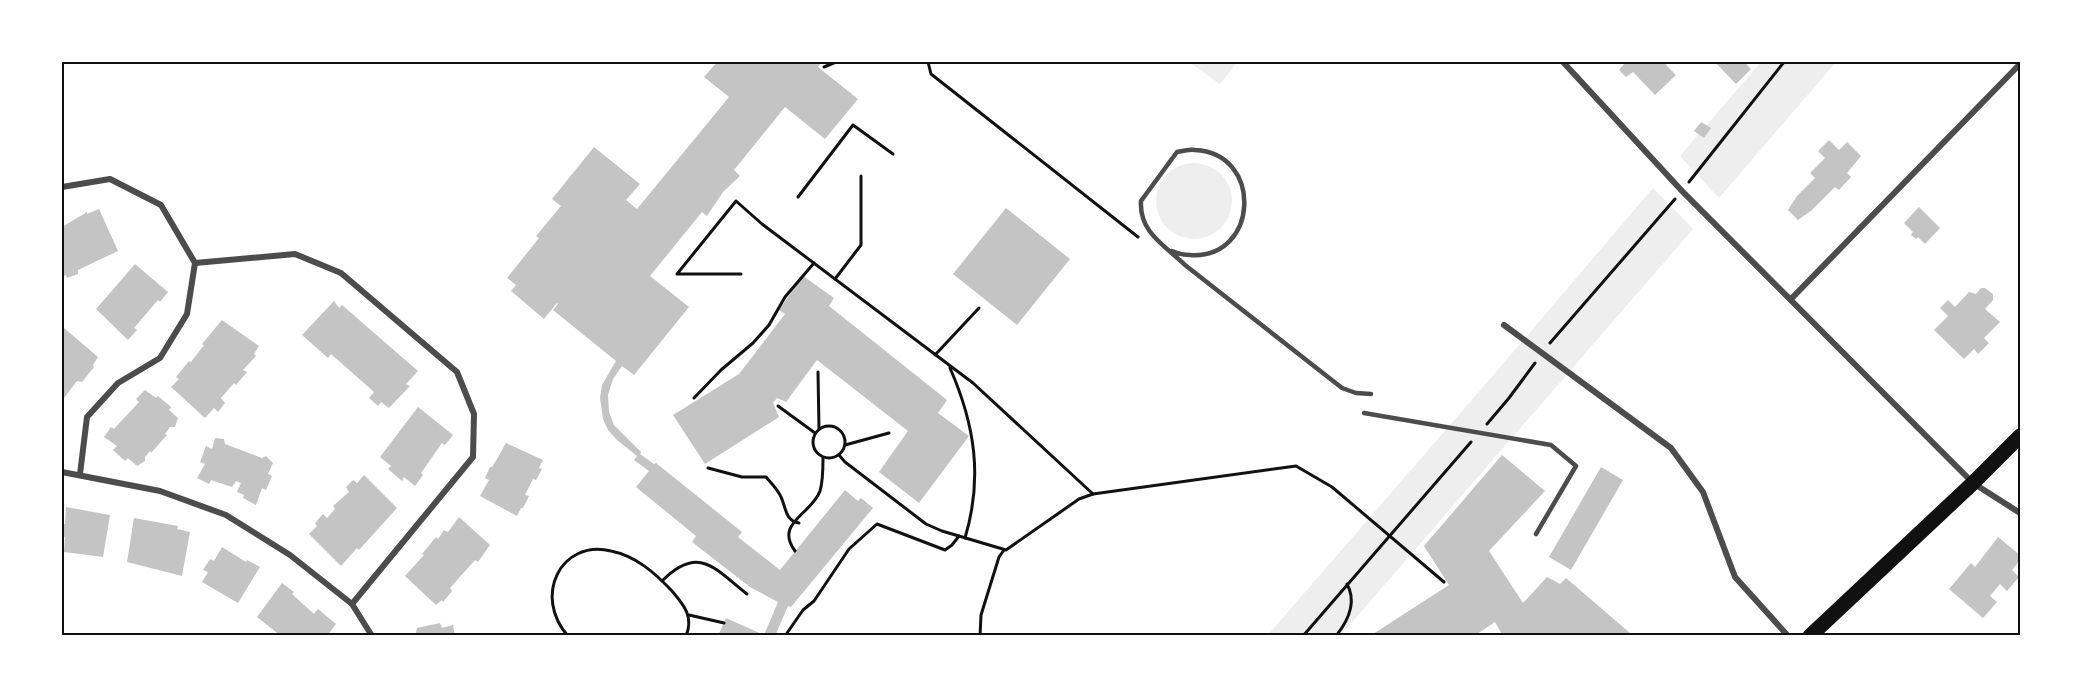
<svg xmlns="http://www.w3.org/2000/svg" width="2082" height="697" font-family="Rubik,sans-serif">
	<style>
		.green { fill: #eee }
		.building { fill: #c4c4c4 }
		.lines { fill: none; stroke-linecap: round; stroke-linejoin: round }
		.path { stroke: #111; stroke-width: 3 }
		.service { stroke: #4c4c4c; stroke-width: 4.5 }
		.minor { stroke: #4c4c4c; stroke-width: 6 }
		.primary { stroke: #111; stroke-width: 15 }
		.neatline { fill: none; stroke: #111; stroke-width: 2 }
	</style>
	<rect width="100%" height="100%" fill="#fff"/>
	<!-- green -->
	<g class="green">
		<polygon points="1189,62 1237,62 1220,84"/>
		<polygon points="1761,62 1836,62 1719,198 1680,156"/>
		<circle cx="1194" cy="201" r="38"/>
		<polygon points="1653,188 1693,229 1341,635 1267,636 1502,365"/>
	</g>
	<!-- building -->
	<g class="building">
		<polygon points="717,62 822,62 818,67 858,99 825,139 785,107 734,170 740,176 723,192 707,216 702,212 650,276 689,307 634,375 622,366 613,379 608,395 609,412 614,425 641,452 640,454 654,464 656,463 742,532 738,537 780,570 845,490 858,501 861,498 873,508 791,607 788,606 775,636 718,636 726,618 764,635 778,602 750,587 692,542 696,536 636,487 649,471 634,460 637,456 617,440 608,430 603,419 600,398 602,385 616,361 553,310 558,304 557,303 544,319 511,291 516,285 507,278 539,238 536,236 561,206 552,199 594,147 640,184 626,200 637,209 729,97 704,77"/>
		<polygon points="1624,62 1667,62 1666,65 1676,75 1655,95 1633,72 1626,77 1619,70 1625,63"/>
		<polygon points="1715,62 1744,62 1751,69 1736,84"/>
		<polygon points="1701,122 1711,128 1704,138 1694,131"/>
		<polygon points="1829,140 1839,150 1847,142 1861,156 1847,173 1851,177 1839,190 1835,187 1812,210 1798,220 1788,210 1797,196 1815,178 1810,173 1825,158 1818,151"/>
		<polygon points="1919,207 1940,228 1925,244 1918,237 1916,239 1911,235 1913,232 1904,223"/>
		<polygon points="1006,208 1070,259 1017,325 953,274"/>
		<polygon points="99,209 118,251 78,270 78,274 67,278 66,275 62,277 62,227 87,212 87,214"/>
		<polygon points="135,264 168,292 160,302 158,300 134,328 137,330 128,340 96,309"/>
		<polygon points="803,276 834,298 829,306 947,400 938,413 969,436 919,503 879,472 908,431 817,360 786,402 777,398 773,403 779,417 705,464 673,415 739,374 785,314 779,310"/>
		<polygon points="1981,288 1985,288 1993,294 1993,300 1985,309 2000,322 1984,338 1989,343 1978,354 1974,349 1964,359 1934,330 1948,316 1940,308 1948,300 1955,307 1969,292 1976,294"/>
		<polygon points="334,301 339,308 342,305 418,371 406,384 410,386 389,408 381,402 378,406 369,398 374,392 331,354 328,358 302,335"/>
		<polygon points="222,320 259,346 254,354 256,356 243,370 247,372 236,385 234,383 221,398 225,403 218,412 214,408 205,418 171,387 179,379 176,377 189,361 191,362 204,345 202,344"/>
		<polygon points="64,328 98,357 93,365 94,367 82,382 77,381 64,398 62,397 62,332"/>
		<polygon points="145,390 156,398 158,396 171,407 169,410 178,418 175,427 170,427 165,434 167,435 151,453 150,451 145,457 145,461 137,466 128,458 125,461 113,450 117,446 104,437 111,427 114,429 139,402 136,399"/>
		<polygon points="418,407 453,435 445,445 442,443 421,473 423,475 415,486 404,477 402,481 388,469 391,466 380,457"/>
		<polygon points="215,438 224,439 225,444 262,458 266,456 273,463 268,474 272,476 266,490 262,488 256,505 243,498 244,495 237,492 241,483 236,481 232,487 211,480 209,484 197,478 205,464 200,462 206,446 212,449"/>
		<polygon points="506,443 543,460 539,468 542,469 536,480 533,479 525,495 529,496 523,508 521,508 517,516 480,496 489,480 485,478 490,467 492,467 497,459"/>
		<polygon points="1502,455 1545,491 1489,551 1523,603 1547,577 1560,584 1566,578 1630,633 1627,636 1503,636 1495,622 1474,636 1370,636 1449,585 1424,546"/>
		<polygon points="1601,467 1623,480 1571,570 1549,557"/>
		<polygon points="364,475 397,508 359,550 357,548 341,566 309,534 317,526 315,523 323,514 327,518 335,509 333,506 349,492 346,487 353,480 357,483"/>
		<polygon points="66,507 110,515 103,557 64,552 65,537 62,536 62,524 65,524"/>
		<polygon points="459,517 490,545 478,562 475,560 450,588 452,591 443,602 442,600 436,605 405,576 424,555 422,554 436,537 438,539 444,530 448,532"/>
		<polygon points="134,518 178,526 177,529 190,532 182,576 127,562"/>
		<polygon points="1998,537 2020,555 2020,560 2012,570 2019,577 2007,591 2000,584 1990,596 1997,602 1983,618 1949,589 1971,563 1975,567"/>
		<polygon points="222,547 246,562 247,560 260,567 238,603 202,582 208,572 203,570 210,559 214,561"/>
		<polygon points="282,583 294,592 292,594 314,614 318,609 336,624 327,636 281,636 257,617"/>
		<polygon points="440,623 442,628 453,625 455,636 415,636 417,628"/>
	</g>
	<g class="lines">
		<!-- path -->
		<g class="path">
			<polyline points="928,62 931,74 1138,237"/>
			<polyline points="824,67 836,62"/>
			<polyline points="1689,182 1784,62"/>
			<polyline points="798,197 853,125 893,154"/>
			<polyline points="741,274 677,274 736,201 762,224 973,383 1093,494 1296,466 1332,487 1444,582"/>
			<polyline points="835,279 861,245 861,176"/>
			<polyline points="1550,343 1675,199"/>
			<polyline points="935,355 979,308"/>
			<path d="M950,368C975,425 983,478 965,538"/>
			<polyline points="818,372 819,429"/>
			<polyline points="694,398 721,370 753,343 769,325 785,297 814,263"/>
			<polyline points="778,406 815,433"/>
			<polyline points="1487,424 1509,398 1535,363"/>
			<circle cx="829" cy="442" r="16"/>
			<polyline points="845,445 889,433"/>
			<polyline points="839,455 845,462 926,524 942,531 1006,550 1079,499 1093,494"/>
			<path d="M708,468L742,477H766C771,483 778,490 781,497C786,507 785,521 799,523"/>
			<path d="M795,551C774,523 812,514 820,491C823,481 823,469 823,458"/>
			<path d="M662,581C699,544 715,569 747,594"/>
			<polyline points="689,615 724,623"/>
			<path d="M568,636C533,597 560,539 611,551C636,556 655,573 672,591C684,605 694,617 686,636"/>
			<polyline points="785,636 803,610 814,601 849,549 877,524 945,550 952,545 959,536"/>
			<polyline points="980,636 981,615 999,557 1004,550"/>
			<polyline points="1303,636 1471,442"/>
			<path d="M1336,636C1348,621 1357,602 1347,584"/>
		</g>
		<!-- service -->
		<g class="service">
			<path d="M1172,251C1177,253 1184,255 1190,255C1259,260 1264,153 1195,150C1189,149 1182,151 1177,152L1141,201C1139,233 1166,246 1185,265L1342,388L1356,393L1371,394"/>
			<polyline points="1364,413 1551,445 1576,466 1536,534"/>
		</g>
		<!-- minor -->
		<g class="minor">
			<polyline points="1563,62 1682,191 1973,483 2020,513"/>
			<polyline points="62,187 110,179 161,205 195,263 187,314 160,358 118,383 87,417 80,474"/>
			<polyline points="195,263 295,254 341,273 457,372 474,414 473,457 352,604"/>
			<polyline points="1791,299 2020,64"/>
			<polyline points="1504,325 1671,448 1703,492 1735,577 1788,636"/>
			<polyline points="62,472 160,491 226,515 290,555 352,604 372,636"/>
		</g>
		<!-- primary -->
		<polyline class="primary" points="1810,636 1973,483 2020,436"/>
	</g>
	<!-- border -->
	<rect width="2082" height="697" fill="none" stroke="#ffffff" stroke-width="126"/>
	<rect x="63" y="63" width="1956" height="571" class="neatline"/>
</svg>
